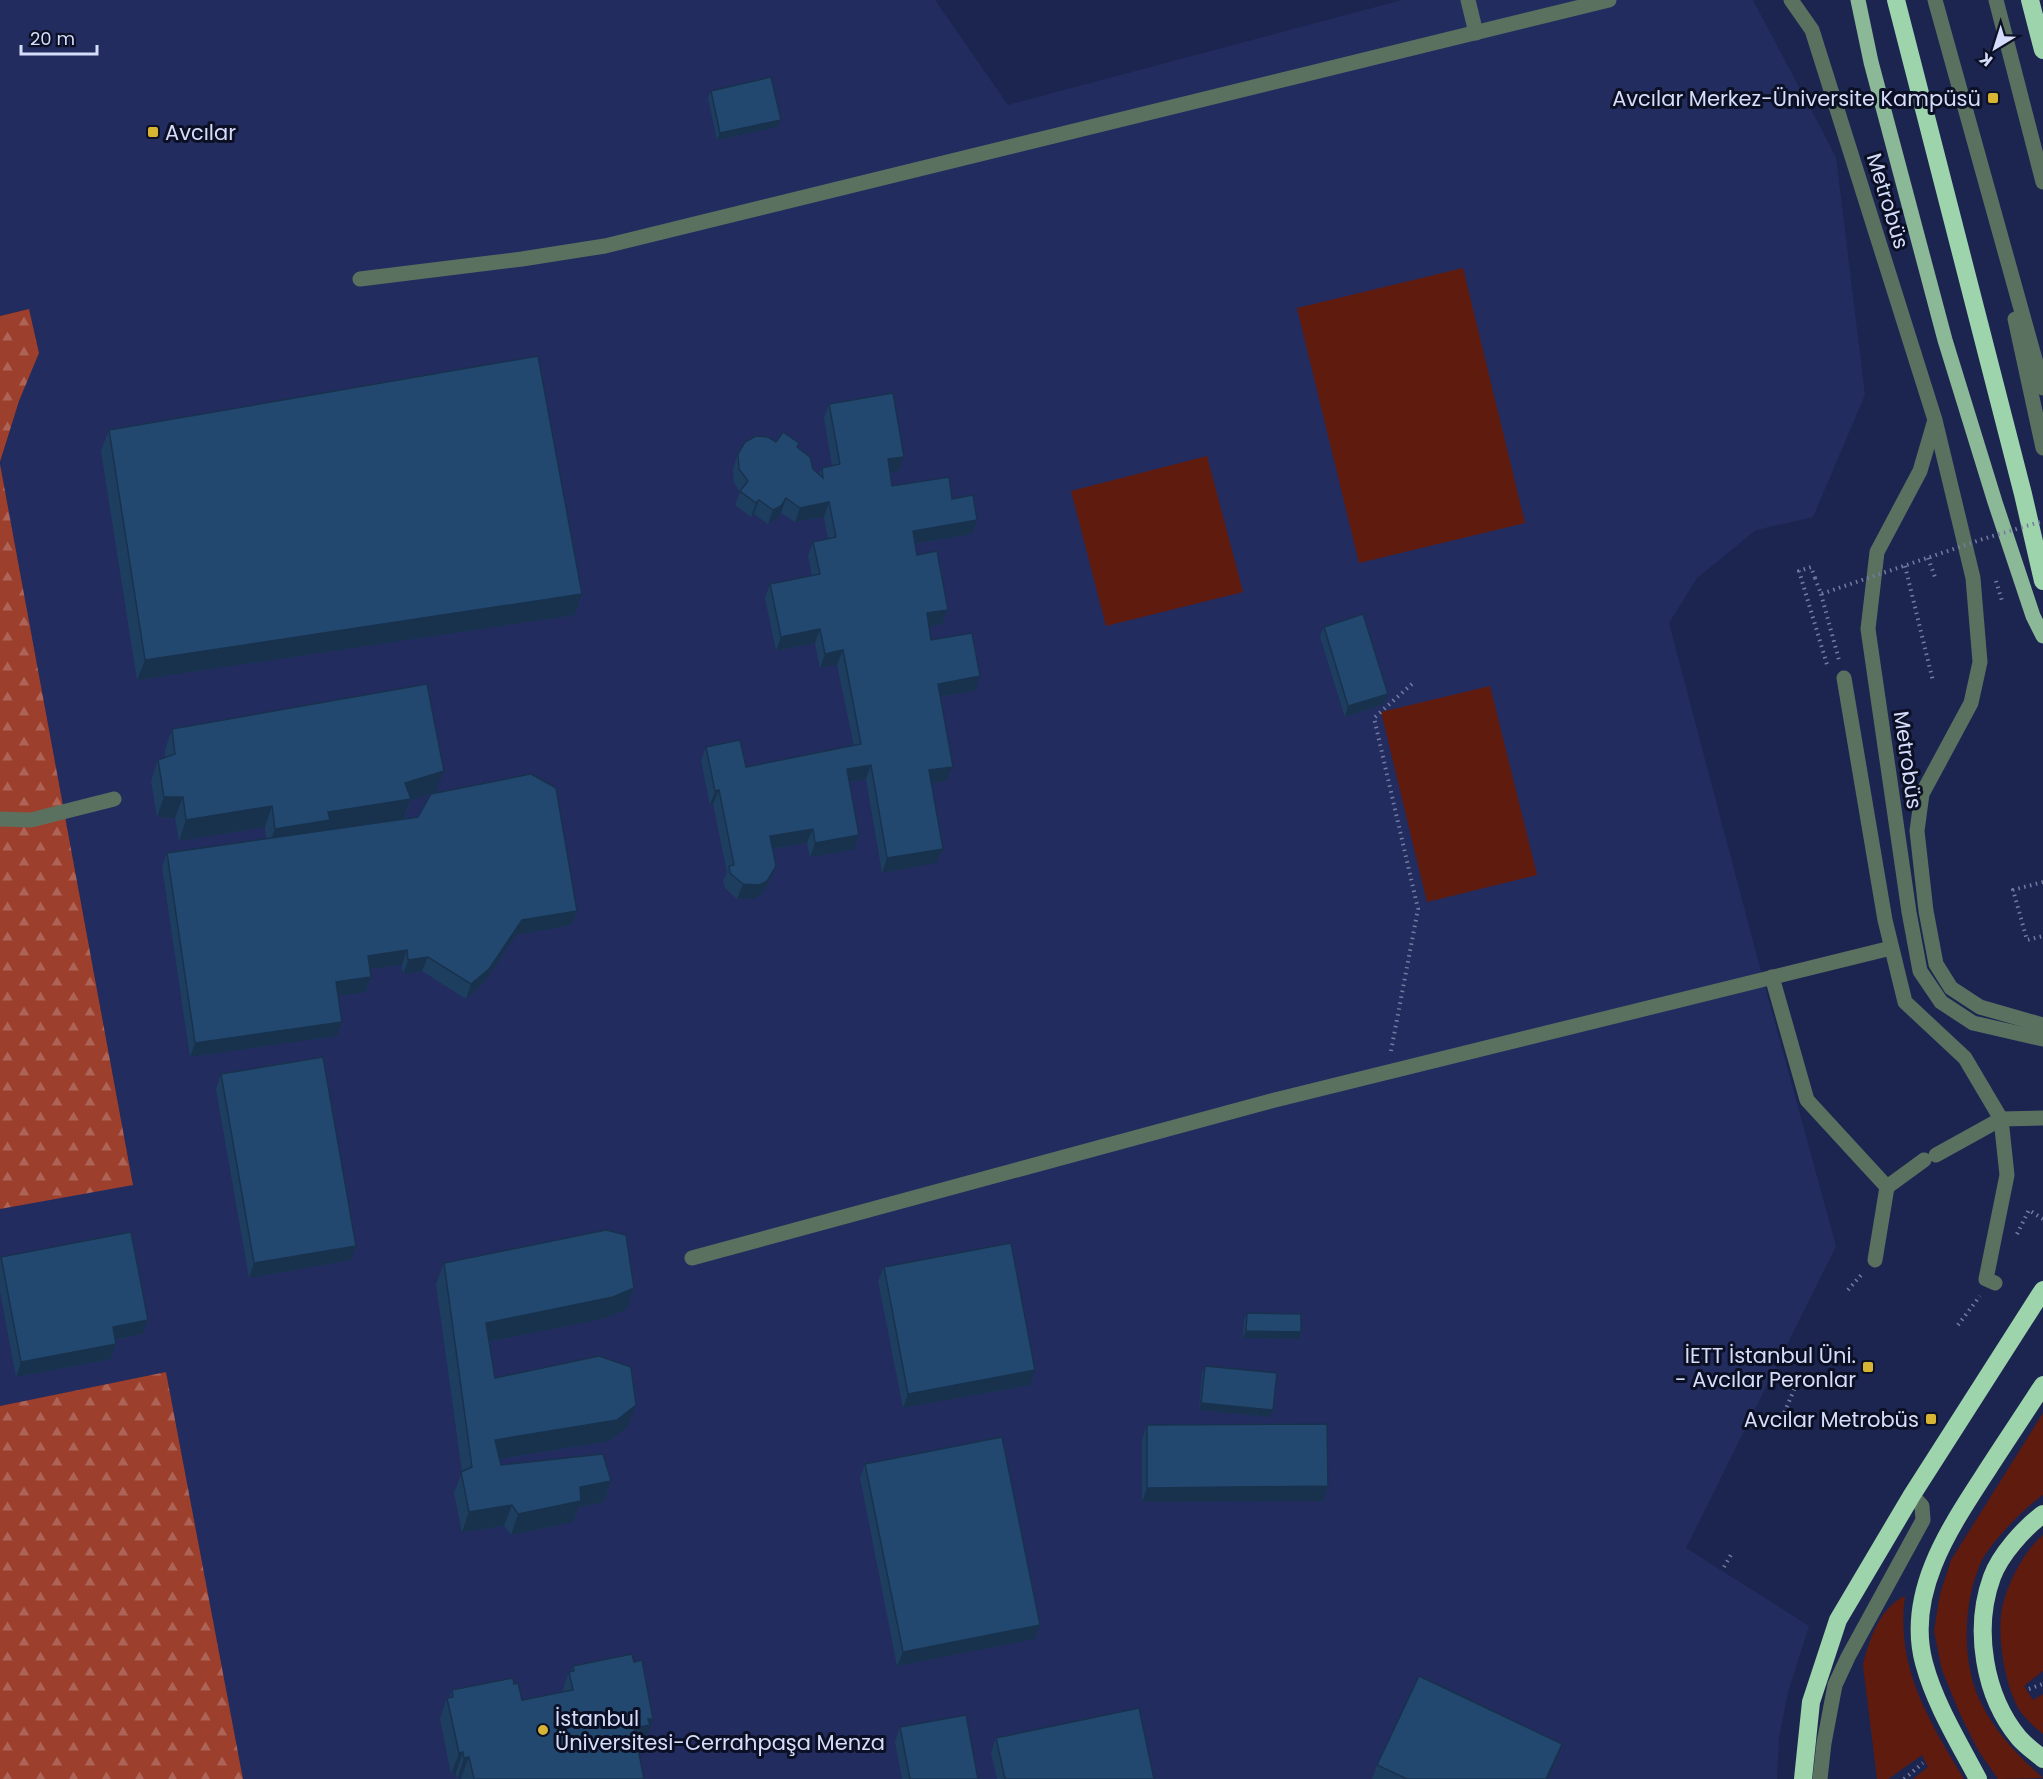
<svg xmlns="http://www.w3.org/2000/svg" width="2043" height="1779" font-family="Poppins,sans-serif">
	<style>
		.built { fill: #232c5f }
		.green { fill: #601b0f }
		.forest { fill: url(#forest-firs) }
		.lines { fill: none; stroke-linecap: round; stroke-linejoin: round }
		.path { stroke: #737ca0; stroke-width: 4; stroke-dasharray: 1.5 4.5; stroke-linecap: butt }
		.minor { stroke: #5b7160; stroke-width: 15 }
		.major { stroke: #8bb896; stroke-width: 15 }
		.highway { stroke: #9ed4ac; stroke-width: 18 }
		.path-bridge { stroke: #737ca0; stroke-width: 4; stroke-dasharray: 1.5 4.5; stroke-linecap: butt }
		.wall { fill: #1e3e60 }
		.shaded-wall { fill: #18324e }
		.building { fill: #234870; stroke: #18324e; stroke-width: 1.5 }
		.poi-dot { fill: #d8b434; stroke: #0c1024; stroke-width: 2 }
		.labels { text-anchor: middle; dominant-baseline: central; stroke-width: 6; stroke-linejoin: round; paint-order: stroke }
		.poi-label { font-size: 21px; fill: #d5ddfa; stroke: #0c1024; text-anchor: end }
		.street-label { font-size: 21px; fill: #d5ddfa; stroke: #0c1024 }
	</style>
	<defs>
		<pattern id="forest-firs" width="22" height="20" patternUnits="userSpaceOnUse" patternTransform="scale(1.5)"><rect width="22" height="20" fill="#9d3f2d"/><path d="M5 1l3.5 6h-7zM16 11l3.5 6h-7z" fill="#ae6357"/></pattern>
	</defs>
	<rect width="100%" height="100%" fill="#1c2550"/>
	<!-- built -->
	<polygon class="built" points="0,0 935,0 1008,105 1402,0 1753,0 1836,157 1865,395 1813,517 1756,530 1697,578 1669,623 1763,979 1836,1246 1686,1548 1809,1626 1788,1692 1779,1738 1777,1779 243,1779 166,1372 0,1406 0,1209 133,1184 0,464 19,401 39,353 29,309 0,316"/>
	<!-- green -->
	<g class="green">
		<polygon points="1463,268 1525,523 1359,563 1297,308"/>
		<polygon points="1207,456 1243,592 1106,626 1071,491"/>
		<polygon points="1490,686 1537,875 1427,902 1381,712"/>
		<path d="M2043,1413V1495C2025,1507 1990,1543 1981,1562C1963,1603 1961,1660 1980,1701C1995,1732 2017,1755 2043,1778L1998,1779L1978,1750L1960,1714L1942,1670L1934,1631L1940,1594L1951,1560Z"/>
		<path d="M2043,1535V1671L2024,1686L2033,1700L2043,1694V1734C2034,1727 2027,1720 2020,1711C2006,1689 1998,1642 2001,1616C2004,1589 2022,1553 2043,1535Z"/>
		<path d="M1905,1596C1895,1667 1929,1721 1964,1779H1913L1928,1767L1922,1755L1888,1779H1877L1863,1665C1869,1640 1880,1607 1905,1596Z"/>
	</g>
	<!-- forest -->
	<g class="forest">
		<polygon points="29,309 39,353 19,401 0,462 0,316"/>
		<polygon points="0,464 133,1185 0,1209"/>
		<polygon points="166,1372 243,1779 0,1779 0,1406"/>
	</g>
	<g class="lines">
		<!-- path -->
		<g class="path">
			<polyline points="1928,558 1936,580"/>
			<polyline points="1905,566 1933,681"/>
			<polyline points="1815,578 1811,567 1799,571 1828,668"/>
			<polyline points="1996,581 2003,604"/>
			<polyline points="1821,594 1839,660"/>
			<polyline points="2043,882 2013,890 2027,940 2043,936"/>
			<polyline points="1391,1051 1418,909 1374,718 1413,683"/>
			<polyline points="2017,1234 2029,1210 2043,1219"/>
			<polyline points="1848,1290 1862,1274"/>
			<polyline points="1958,1325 1980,1296"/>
			<polyline points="1782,1418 1799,1378"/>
			<polyline points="1724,1567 1732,1553"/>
			<polyline points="2029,1689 2043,1684"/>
			<polyline points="1904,1779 1923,1763"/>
		</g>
		<!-- minor -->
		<g class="minor">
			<polyline points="1468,0 1476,33"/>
			<polyline points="1791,0 1812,30 1935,420 1973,578 1980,662 1971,703 1922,794 1917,831 1926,911 1936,964 1951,988 1980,1007 2043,1025"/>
			<polyline points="1935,0 2043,388"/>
			<polyline points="1996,0 2043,182"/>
			<polyline points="360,279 522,259 605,246 1609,0"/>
			<polyline points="2015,319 2043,448"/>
			<polyline points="1934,423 1920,471 1877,552 1868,629 1909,912 1920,971 1941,1002 1973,1023 2043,1039"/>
			<polyline points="1844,678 1885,920 1905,1002 1965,1058 2001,1119 2007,1175 1986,1279 1995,1283"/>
			<polyline points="0,819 31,820 114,799"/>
			<polyline points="1772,977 1807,1100 1887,1187 1875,1260"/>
			<polyline points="1936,1155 2001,1119 2043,1118"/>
			<polyline points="1887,1187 1924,1160"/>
			<polyline points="692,1258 1271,1101 1891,948"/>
			<polyline points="1820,1779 1824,1743 1835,1685 1848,1657 1923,1520 1922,1506 1912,1495"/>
		</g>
		<!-- major -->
		<polyline class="major" points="1858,0 1871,62 1945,340 1995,502 2033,616 2043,636"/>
		<!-- highway -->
		<g class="highway">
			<polyline points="1896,0 2023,494 2043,581"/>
			<polyline points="2030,0 2043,50"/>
			<path d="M2043,1514C2024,1528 2000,1555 1992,1577C1973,1629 1984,1696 2019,1738C2026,1746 2035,1752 2043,1759"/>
			<polyline points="1803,1779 1811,1702 1838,1620 1912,1495 2043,1290"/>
			<path d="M1978,1779C1958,1741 1935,1704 1924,1663C1905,1592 1951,1526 1988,1469C2006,1441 2025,1413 2043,1385"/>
		</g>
		<!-- path-bridge -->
		<polyline class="path-bridge" points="1815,578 1821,594 1983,539 2043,521"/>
	</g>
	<!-- wall -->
	<g class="wall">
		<polygon points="711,91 781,120 778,127 717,140 708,98"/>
		<polygon points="829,404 899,471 890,473 892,486 952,499 972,534 916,544 917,555 948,610 942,624 929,626 931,640 975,691 940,697 947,781 931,784 937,863 882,873 866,779 850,782 854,850 810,857 807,843 772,849 770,881 761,895 754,899 737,899 725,888 723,881 727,872 713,804 710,805 701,761 706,747 746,767 854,746 837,665 820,668 815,643 776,651 765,598 770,584 812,576 808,556 813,542 828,539 824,517 795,522 781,513 775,520 768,524 754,514 751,517 735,505 740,492 734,483 733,469 738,454 776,442 798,448 813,469 819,474 822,468 832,466 824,418"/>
		<polygon points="109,430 582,594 575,615 137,680 101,451"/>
		<polygon points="1324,627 1388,694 1384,704 1345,717 1320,637"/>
		<polygon points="172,729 436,792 411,800 404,819 577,911 572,925 516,935 484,983 466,999 422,971 403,974 402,965 370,969 371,977 366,992 338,996 337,1036 190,1057 162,867 167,853 266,839 265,827 179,841 175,818 157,817 151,781 158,760 165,757 165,750"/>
		<polygon points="221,1074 356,1246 351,1260 249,1278 216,1089"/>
		<polygon points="1,1257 148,1320 143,1334 115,1340 116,1344 111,1359 16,1377 0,1292 0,1259"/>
		<polygon points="444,1263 634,1288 627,1309 606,1318 489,1342 495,1378 628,1426 610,1441 500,1459 501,1465 611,1481 604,1502 579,1507 573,1522 511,1535 504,1526 462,1532 454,1493 462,1472 436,1284"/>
		<polygon points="884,1267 1030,1385 903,1408 878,1281"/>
		<polygon points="1247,1313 1298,1339 1243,1338 1244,1320"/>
		<polygon points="1205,1366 1270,1417 1199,1410 1202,1373"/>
		<polygon points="1147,1425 1323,1501 1142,1502 1142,1440"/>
		<polygon points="865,1464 1035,1639 897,1666 860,1478"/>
		<polygon points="573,1666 646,1740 644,1740 642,1746 637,1747 644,1779 462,1779 461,1778 457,1779 456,1773 451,1774 440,1719 447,1698 449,1698 452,1690 522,1700 562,1692 569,1672 571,1672"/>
		<polygon points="900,1727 978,1779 902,1779 895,1742"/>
		<polygon points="996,1738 1154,1779 997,1779 991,1753"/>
		<polygon points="1562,1744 1557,1759 1548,1779 1372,1779 1377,1765"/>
	</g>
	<!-- shaded-wall -->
	<g class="shaded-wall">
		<polygon points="781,120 778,127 717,140 720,133"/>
		<polygon points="904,457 899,471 883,474 888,459"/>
		<polygon points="786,498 781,513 775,520 768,524 773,510"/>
		<polygon points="759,500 754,514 751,517 756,503"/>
		<polygon points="829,502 824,517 795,522 800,508"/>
		<polygon points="977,520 972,534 908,545 913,531"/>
		<polygon points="582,594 575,615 137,680 145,660"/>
		<polygon points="948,610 942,624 922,628 927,613"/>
		<polygon points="820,629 815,643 776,651 781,637"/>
		<polygon points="843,650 837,665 820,668 825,654"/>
		<polygon points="980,676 975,691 933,698 938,684"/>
		<polygon points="1388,694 1384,704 1345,717 1348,706"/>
		<polygon points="871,765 866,779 842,783 847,769"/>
		<polygon points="953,767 947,781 924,785 929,770"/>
		<polygon points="444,771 436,792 411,800 403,820 267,850 275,829 328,812 405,783"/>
		<polygon points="719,790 713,804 710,805 715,791"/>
		<polygon points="164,797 183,797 175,818 157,817"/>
		<polygon points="272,806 265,827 179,841 186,820"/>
		<polygon points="813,829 807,843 765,850 770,836"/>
		<polygon points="859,835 854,850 810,857 815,843"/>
		<polygon points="943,849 937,863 882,873 887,858"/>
		<polygon points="776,866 770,881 761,895 754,899 737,899 743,884"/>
		<polygon points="577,911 572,925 516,935 484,983 466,999 471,984 522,920"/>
		<polygon points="407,950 402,965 363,970 368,956"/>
		<polygon points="428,957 422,971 403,974 408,960"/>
		<polygon points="371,977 366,992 331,997 336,982"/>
		<polygon points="342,1022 337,1036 190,1057 195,1043"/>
		<polygon points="356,1246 351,1260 249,1278 254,1263"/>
		<polygon points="634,1288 627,1309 606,1318 478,1344 486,1323"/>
		<polygon points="148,1320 143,1334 108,1341 113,1327"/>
		<polygon points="1246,1331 1301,1332 1298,1339 1243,1338"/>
		<polygon points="116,1344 111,1359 16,1377 21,1362"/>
		<polygon points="1035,1370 1030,1385 903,1408 908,1394"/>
		<polygon points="1201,1403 1273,1410 1270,1417 1199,1410"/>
		<polygon points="636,1405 628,1426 610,1441 487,1461 495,1440"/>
		<polygon points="611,1481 604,1502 579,1507 573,1522 511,1535 518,1514 580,1487"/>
		<polygon points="1328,1486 1323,1501 1142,1502 1147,1488"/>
		<polygon points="512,1505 504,1526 462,1532 469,1512"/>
		<polygon points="1040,1625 1035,1639 897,1666 903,1652"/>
		<polygon points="648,1719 653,1719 646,1740 644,1740 642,1746 626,1749 634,1728"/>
		<polygon points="1562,1744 1557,1759 1548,1779 1546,1779"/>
		<polygon points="463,1752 456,1773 451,1774 459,1753"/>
		<polygon points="469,1757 461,1778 457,1779 464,1758"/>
	</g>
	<!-- building -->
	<g class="building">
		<polygon points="771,77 781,120 720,133 711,91"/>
		<polygon points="538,356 582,594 145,660 109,430"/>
		<polygon points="893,393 904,457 888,459 892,486 949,477 952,499 973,495 977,520 913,531 917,555 937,551 948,610 927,613 931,640 972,633 980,676 938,684 953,767 929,770 943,849 887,858 871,765 847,769 859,835 815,843 813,829 770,836 776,866 767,881 759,885 743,884 730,873 729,866 734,865 719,790 715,791 706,747 740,740 746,767 861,744 843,650 825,654 820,629 781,637 770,584 820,574 813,542 836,537 829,502 800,508 786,498 781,506 773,510 759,500 756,503 740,491 748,481 739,469 738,454 745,442 756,436 768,437 776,442 783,432 799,443 797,447 810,457 813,469 823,478 822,468 840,464 829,404"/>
		<polygon points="1363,614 1388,694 1348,706 1324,627"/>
		<polygon points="427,684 444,771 405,783 411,799 328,812 330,820 275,829 272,806 186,820 183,797 164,797 158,760 175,754 172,729"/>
		<polygon points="531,774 556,788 577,911 522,920 489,969 471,984 428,957 408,960 407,950 368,956 371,977 336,982 342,1022 195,1043 167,853 418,817 431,794"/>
		<polygon points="323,1057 356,1246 254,1263 221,1074"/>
		<polygon points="606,1230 626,1235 634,1288 613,1297 486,1323 495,1378 599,1356 631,1367 636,1405 617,1420 495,1440 501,1465 603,1454 611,1481 580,1487 581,1501 518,1514 512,1505 469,1512 461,1472 472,1467 444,1263"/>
		<polygon points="131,1232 148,1320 113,1327 116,1344 21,1362 1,1257"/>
		<polygon points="1011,1243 1035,1370 908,1394 884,1267"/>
		<polygon points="1247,1313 1301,1314 1301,1332 1246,1331"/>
		<polygon points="1205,1366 1277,1373 1273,1410 1201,1403"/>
		<polygon points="1327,1424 1328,1486 1147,1488 1147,1425"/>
		<polygon points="1002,1437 1040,1625 903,1652 865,1464"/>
		<polygon points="632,1654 634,1662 642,1660 653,1719 648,1719 650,1725 634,1728 644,1779 474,1779 469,1757 464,1758 463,1752 459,1753 447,1698 453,1697 452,1690 513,1678 514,1684 518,1683 522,1700 573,1690 569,1672 574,1671 573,1666"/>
		<polygon points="1419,1676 1562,1744 1546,1779 1407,1779 1377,1765"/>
		<polygon points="1139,1708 1154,1779 1005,1779 996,1738"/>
		<polygon points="966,1715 978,1779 910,1779 900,1727"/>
	</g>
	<!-- markers -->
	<g class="poi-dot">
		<rect x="1987" y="92" width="12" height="12" rx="3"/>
		<rect x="147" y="126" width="12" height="12" rx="3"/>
		<rect x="1862" y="1361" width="12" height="12" rx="3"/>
		<rect x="1925" y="1413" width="12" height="12" rx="3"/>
		<circle cx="543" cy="1730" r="6"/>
	</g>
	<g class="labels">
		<!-- poi labels -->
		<g class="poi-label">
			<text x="1981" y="98">Avcılar Merkez-Üniversite Kampüsü</text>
			<text x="165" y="132" text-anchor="start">Avcılar</text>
			<text x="1856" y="1355">İETT İstanbul Üni.<tspan x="1856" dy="24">- Avcılar Peronlar</tspan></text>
			<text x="1919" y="1419">Avcılar Metrobüs</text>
			<text x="555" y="1718" text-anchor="start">İstanbul<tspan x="555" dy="24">Üniversitesi-Cerrahpaşa Menza</tspan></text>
		</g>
		<!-- street labels -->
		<g class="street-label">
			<text transform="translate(1888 201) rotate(73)">Metrobüs</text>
			<text transform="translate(1908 760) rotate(82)">Metrobüs</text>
		</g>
	</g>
	<!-- north arrow -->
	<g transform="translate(1995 48) rotate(218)" stroke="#0c1024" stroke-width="4.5" paint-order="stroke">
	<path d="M0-4.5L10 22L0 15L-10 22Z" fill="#d5ddfa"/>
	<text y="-9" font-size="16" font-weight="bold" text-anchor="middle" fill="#d5ddfa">K</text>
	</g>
	<!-- scale -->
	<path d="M21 45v9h76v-9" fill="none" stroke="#d5ddfa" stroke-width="3"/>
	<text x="30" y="45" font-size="18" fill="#d5ddfa" stroke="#0c1024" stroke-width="4.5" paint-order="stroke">20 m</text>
</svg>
